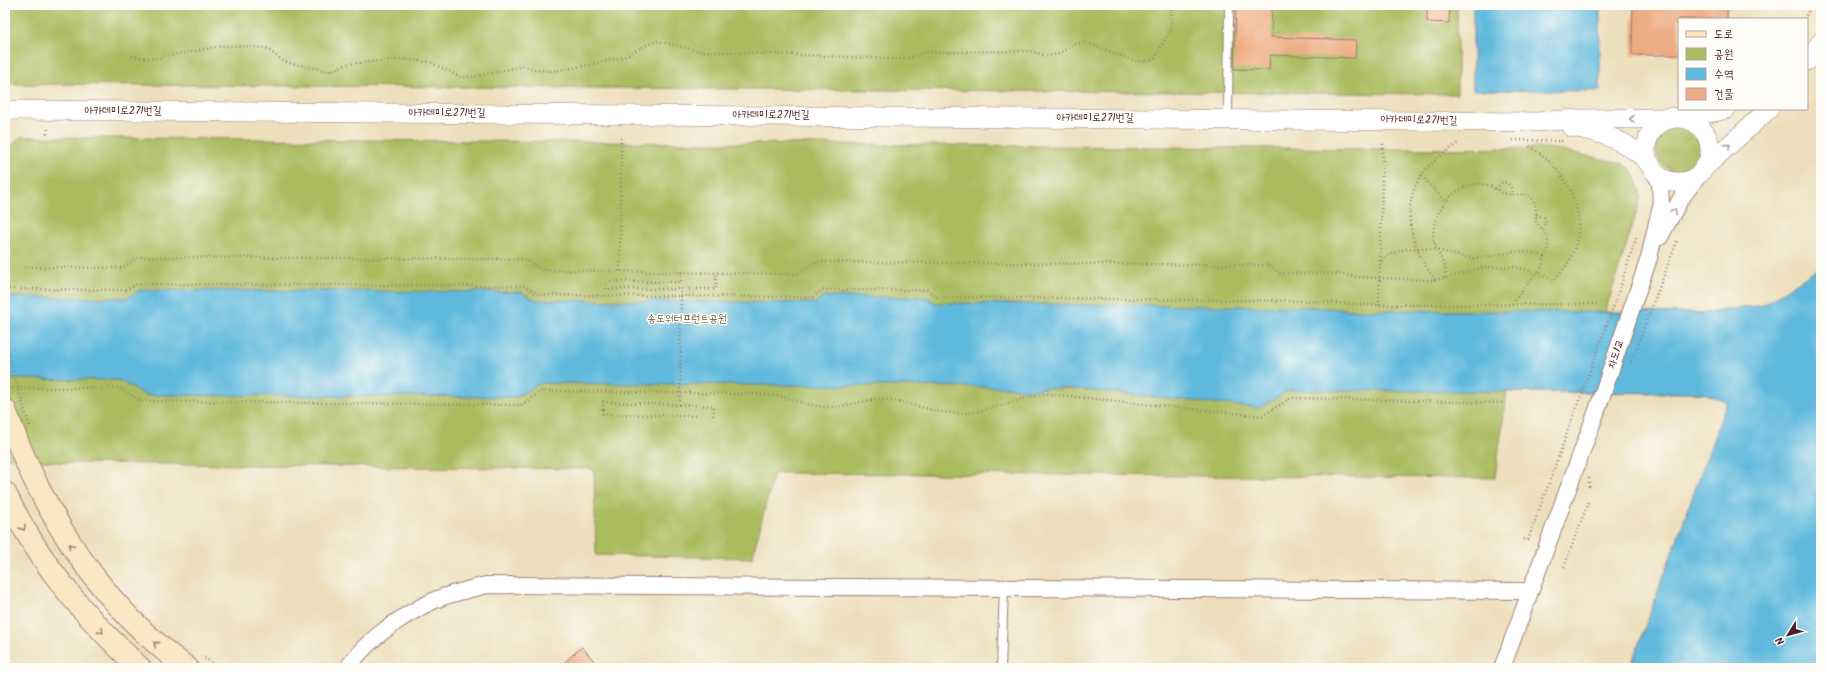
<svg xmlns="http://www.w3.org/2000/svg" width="1826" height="673" font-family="Kalam,'Poor Story',sans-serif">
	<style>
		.green { fill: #abbc5f; stroke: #7a6e45 }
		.water { fill: #5fb9dd; stroke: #546c84 }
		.building { fill: #edad83 }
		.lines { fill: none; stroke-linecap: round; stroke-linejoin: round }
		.service-casing { stroke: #9c7f74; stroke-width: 10 }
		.minor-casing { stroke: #9c7f74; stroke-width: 18 }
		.tertiary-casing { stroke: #9c7f74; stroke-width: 20 }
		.secondary-casing { stroke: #9c7f74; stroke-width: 24 }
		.path { stroke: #9c7f74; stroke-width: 2.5; stroke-dasharray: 1 3; stroke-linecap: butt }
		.service { stroke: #fff; stroke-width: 8 }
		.minor { stroke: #fff; stroke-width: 16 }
		.tertiary { stroke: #fff; stroke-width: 19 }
		.secondary { stroke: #fae7c3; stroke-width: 22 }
		.path-bridge { stroke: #9c7f74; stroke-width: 2.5; stroke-dasharray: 1 3; stroke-linecap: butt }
		.oneway { stroke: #ae9aa0 }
		.oneway2 { stroke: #a28377 }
		.labels { text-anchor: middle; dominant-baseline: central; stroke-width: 3; stroke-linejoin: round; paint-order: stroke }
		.street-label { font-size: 11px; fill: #4a1f2b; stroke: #fdfcf7 }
		.park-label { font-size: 11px; fill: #6c563d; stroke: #fdfcf7 }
	</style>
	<rect width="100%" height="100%" fill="#fdfcf7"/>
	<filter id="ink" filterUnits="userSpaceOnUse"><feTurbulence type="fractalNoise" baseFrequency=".025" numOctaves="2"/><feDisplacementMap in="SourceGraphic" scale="8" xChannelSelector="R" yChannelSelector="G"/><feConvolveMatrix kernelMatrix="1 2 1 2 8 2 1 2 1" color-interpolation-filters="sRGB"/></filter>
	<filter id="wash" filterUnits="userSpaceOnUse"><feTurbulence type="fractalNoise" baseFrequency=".012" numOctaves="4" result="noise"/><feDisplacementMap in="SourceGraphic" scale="16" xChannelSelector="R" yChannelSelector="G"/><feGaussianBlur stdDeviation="0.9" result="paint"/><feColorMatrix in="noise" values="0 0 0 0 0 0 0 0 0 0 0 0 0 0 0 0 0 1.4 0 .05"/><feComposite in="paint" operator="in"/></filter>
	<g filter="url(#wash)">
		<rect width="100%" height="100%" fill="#eedfbc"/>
		<!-- green -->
		<g class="green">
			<polygon points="5,5 1457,5 1457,94 15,84 5,76"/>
			<circle cx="1678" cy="149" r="22"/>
			<polygon points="20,137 1391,149 1549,148 1622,163 1630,168 1635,175 1640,190 1640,199 1637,211 1605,312 1704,313 1704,393 1507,392 1495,478 774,473 752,558 596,555 594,469 70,463 5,458 5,271 9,270 6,152"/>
		</g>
		<!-- water -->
		<g class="water">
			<polygon points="1473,5 1600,5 1600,91 1473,90"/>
			<polygon points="1821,267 1821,668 1630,668 1727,402 1704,393 1289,390 1259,408 1067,388 1046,388 1024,390 1006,387 540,383 516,397 145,395 119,380 5,379 5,297 127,298 140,290 521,292 535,300 815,303 824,297 926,297 935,303 1312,307 1354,310 1704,313 1763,305"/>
		</g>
		<g id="blocks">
			<!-- building -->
			<g class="building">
				<polygon points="1236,5 1272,5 1271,37 1356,40 1355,58 1270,55 1269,70 1234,69"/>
				<polygon points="1427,5 1450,5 1449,23 1427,22"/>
				<polygon points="1633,5 1727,5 1727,19 1679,19 1679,55 1632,55"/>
				<polygon points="582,647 600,668 558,668"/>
			</g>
		</g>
	</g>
	<g filter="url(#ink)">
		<use href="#blocks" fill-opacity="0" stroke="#9c7f74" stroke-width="1"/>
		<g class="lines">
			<defs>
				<g id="service">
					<polyline points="1228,119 1229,5"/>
					<polyline points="1001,668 1004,588"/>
				</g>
				<g id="minor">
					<polyline points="1660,237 1680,200 1700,173"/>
					<path d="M348,668C364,641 406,613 435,600C451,593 469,590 486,585L1530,591"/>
					<polyline points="1502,668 1596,413 1649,258 1661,205 1660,184 1654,170"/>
				</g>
				<g id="tertiary">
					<polyline points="1807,61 1821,42"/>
					<path d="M5,110L1538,122C1553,121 1568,119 1583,119C1632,117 1679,122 1726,109"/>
					<circle cx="1678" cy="150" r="32"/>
					<path d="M1571,127C1601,131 1630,142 1651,165"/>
					<polyline points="1705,167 1769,109"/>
				</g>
				<g id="secondary">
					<path d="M5,410C42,512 98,603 187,668"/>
					<path d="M5,493C39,563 83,615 140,668"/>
				</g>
			</defs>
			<!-- service casing -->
			<use href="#service" class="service-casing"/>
			<!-- minor casing -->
			<use href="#minor" class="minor-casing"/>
			<!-- tertiary casing -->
			<use href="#tertiary" class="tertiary-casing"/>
			<!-- secondary casing -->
			<use href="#secondary" class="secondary-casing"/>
			<!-- path -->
			<g class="path">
				<polyline points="1804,19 1812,5"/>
				<polyline points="132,56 151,59 222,46 242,46 266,48 285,62 329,71 348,64 402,59 430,62 461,77 473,77 523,66 537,70 552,71 584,66 623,57 648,44 658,41 699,51 897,59 913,57 925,52 1029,51 1048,56 1058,54 1075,44 1085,42 1131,60 1146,62 1155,58 1171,28 1172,5"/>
				<polyline points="47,134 48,127"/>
				<polyline points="1513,140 1562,141"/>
				<polyline points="1422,176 1445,201"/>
				<path d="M1496,189L1502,182C1510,182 1512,188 1512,194"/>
				<polyline points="1536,215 1544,217 1546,220 1542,229"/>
				<path d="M1381,261C1400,245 1425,246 1448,253C1456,255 1464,258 1472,258C1498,257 1520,245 1545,257L1539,274"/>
				<polyline points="24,267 122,268 139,257 524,259 542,270 797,274 816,262 1269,265 1279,273 1342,274 1354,277 1430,280 1447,278 1485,267 1516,267 1536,273"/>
				<polyline points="620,271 621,137"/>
				<polyline points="681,272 681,282 606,281 606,289 716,289 716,272"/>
				<path d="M1445,278C1448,267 1439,257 1436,247C1428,227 1440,204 1456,192C1465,186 1476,182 1487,185C1494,187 1500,193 1507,194C1517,196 1525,191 1533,199L1536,207V222L1548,237V249L1545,257"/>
				<path d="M1435,280C1409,245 1396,199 1431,164C1439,156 1449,150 1458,143"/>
				<polyline points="5,289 126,290 137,284 525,286 539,295 813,297 822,290 927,290 937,297 1309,301 1368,305 1597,304"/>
				<path d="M1512,304L1536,273L1554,280C1599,236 1577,173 1527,145"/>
				<polyline points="1379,305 1383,142"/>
				<polyline points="1631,362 1677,241"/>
				<path d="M5,388H120L141,401L521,405L542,391L755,394C764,395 773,395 782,397C797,400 811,407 827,407C846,408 863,399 881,399C909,400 934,415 962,413C992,412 1018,397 1048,394L1262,416L1291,398L1505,403"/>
				<polyline points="695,416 603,414 603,402 714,406 713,417"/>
				<polyline points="1589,487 1589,477"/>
				<polyline points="1524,539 1528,540 1618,294 1637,235"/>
				<polyline points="1564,567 1589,500"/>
				<polyline points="201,656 220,668"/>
			</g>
			<!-- service -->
			<use href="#service" class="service"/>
			<!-- minor -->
			<use href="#minor" class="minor"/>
			<!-- tertiary -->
			<use href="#tertiary" class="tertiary"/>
			<!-- secondary -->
			<use href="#secondary" class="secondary"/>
			<!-- path-bridge -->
			<g class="path-bridge">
				<polyline points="5,332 12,369 30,427"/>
				<polyline points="680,405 681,289"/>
			</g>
		</g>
		<!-- one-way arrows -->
		<defs><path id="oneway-chevron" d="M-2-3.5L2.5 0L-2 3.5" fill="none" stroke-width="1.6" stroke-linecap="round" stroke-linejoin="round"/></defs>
		<g class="oneway">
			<use href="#oneway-chevron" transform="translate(1632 119) rotate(180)"/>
			<use href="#oneway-chevron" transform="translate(1728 146) rotate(-42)"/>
			<use href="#oneway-chevron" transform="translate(1674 211) rotate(-60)"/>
		</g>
		<g class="oneway2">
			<use href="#oneway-chevron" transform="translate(23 528) rotate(60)"/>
			<use href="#oneway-chevron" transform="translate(71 546) rotate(-124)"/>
			<use href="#oneway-chevron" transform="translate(101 631) rotate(45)"/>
			<use href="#oneway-chevron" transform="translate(156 644) rotate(-139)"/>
		</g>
	</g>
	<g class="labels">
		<!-- street labels -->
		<g class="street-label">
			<text x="123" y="111">아카데미로271번길</text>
			<text x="447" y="113">아카데미로271번길</text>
			<text x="771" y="115">아카데미로271번길</text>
			<text x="1095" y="118">아카데미로271번길</text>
			<text transform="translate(1419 120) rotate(1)">아카데미로271번길</text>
			<text transform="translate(1616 354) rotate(-71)">차도1교</text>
		</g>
		<!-- park labels -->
		<g class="park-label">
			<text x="687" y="319">송도워터프런트공원</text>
		</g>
	</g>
	<!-- margin -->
	<rect width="1826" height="673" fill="none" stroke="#fdfcf7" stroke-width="20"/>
	<!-- legend -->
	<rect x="1678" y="18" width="130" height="92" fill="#fdfcf7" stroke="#b5a4a5"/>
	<rect x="1686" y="31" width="20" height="6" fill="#fae7c3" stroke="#b5a4a5"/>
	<text x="1714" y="38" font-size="12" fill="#4a1f2b">도로</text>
	<rect x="1686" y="48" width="20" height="12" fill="#abbc5f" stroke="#b5a4a5"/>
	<text x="1714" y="58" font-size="12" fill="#4a1f2b">공원</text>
	<rect x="1686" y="68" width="20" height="12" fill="#5fb9dd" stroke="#b5a4a5"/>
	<text x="1714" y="78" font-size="12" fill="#4a1f2b">수역</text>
	<rect x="1686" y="88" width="20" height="12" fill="#edad83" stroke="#b5a4a5"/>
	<text x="1714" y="98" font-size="12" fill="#4a1f2b">건물</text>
	<!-- north arrow -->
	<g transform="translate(1788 635) rotate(233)" stroke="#fdfcf7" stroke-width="3" paint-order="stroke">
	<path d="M0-3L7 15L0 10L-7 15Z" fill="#4a1f2b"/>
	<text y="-6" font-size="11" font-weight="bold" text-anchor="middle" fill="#4a1f2b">N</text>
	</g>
</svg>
